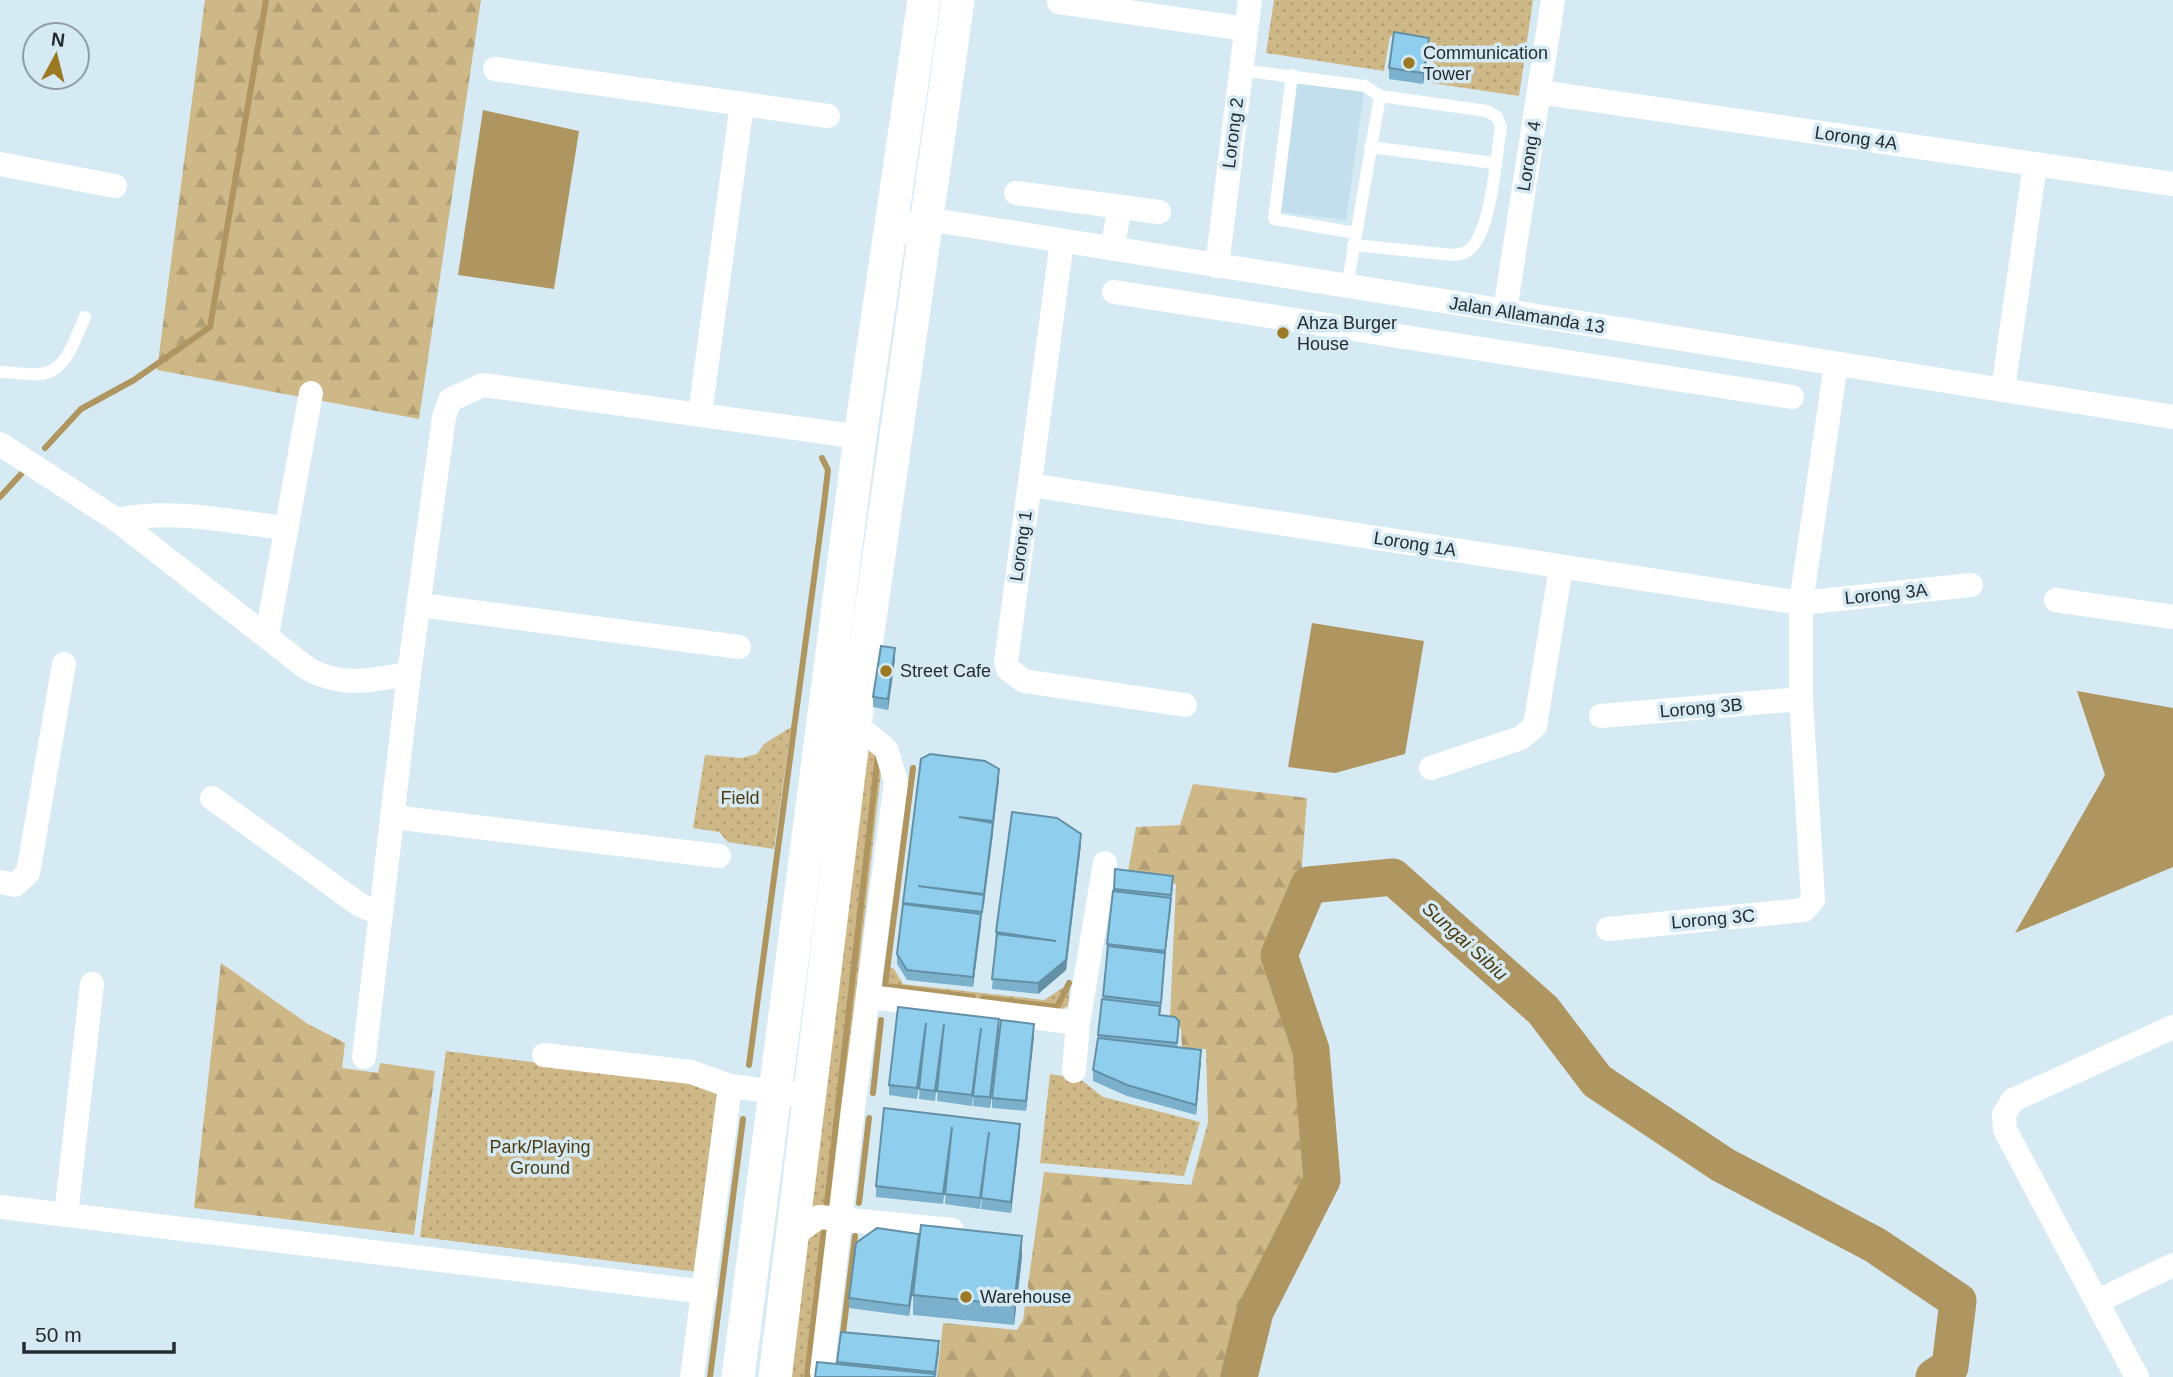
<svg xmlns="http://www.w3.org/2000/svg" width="2173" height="1377" font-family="Arial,sans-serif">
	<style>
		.built { fill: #c3dfed }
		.grass { fill: url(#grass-dots) }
		.forest { fill: url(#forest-firs) }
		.water { fill: #af9660 }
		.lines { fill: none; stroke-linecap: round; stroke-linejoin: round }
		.stream { stroke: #af9660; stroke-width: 6 }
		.river { stroke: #af9660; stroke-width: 37 }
		.lane { stroke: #fff; stroke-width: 12 }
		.street { stroke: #fff; stroke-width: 24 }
		.secondary { stroke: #fff; stroke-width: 33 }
		.wall { fill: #7bb1cc }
		.shaded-wall { fill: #6490a6 }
		.building { fill: #8fceed; stroke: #6490a6; stroke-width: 2 }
		.poi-dot { fill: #9b7923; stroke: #d6eaf4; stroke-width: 2.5 }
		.labels { text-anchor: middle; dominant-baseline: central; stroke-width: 7; stroke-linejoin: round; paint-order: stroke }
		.poi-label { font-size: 18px; fill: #252d31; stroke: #d6eaf4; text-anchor: start }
		.street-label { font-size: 18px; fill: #252d31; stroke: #d6eaf4 }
		.park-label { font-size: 18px; fill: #4e3c0f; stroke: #d6eaf4 }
		.water-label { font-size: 19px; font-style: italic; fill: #4d3b0e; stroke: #d6eaf4 }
	</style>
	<defs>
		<pattern id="grass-dots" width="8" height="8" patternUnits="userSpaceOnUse" patternTransform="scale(1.75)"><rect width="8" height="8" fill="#cfb887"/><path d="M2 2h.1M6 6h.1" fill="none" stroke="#b29e75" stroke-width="1.8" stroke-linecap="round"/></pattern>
		<pattern id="forest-firs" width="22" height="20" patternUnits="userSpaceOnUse" patternTransform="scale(1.75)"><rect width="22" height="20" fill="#cfb887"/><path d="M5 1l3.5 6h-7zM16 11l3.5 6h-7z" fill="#b29e75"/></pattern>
	</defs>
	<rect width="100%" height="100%" fill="#d6eaf4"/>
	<!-- built -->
	<polygon class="built" points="1298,75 1365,85 1346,220 1279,212"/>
	<!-- grass -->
	<g class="grass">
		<polygon points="1274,0 1533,0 1519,96 1431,83 1436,43 1390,36 1384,71 1266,53"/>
		<polygon points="791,727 774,849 728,842 719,832 693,828 705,755 742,758 757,754 764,744"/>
		<polygon points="863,739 884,747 812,1377 792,1377"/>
		<polygon points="887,965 894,969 903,984 1044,1000 1064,987 1070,987 1068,1006 1060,1010 895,989 885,980"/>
		<polygon points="446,1051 723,1087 699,1272 420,1237"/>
		<polygon points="1050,1074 1080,1079 1103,1097 1200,1122 1184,1176 1040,1163"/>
	</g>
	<!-- forest -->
	<g class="forest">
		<polygon points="205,0 481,0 419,419 157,370"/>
		<polygon points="1193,784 1307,798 1301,878 1272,957 1301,1047 1315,1176 1249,1301 1230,1377 937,1377 943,1323 1017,1330 1023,1320 1044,1172 1191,1185 1208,1122 1206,1049 1182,1048 1181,1029 1170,1017 1176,884 1128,871 1136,827 1180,825"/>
		<polygon points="221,963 308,1024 345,1043 342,1068 378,1073 380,1063 435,1071 414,1235 194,1208"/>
	</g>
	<!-- water -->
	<g class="water">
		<polygon points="483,110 579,131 554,289 458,275"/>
		<polygon points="1312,623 1424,641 1405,754 1335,773 1288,767"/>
		<polygon points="2077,691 2173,708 2173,867 2015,933 2105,775"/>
	</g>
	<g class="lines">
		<!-- stream -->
		<g class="stream">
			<polyline points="45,448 81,409 134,380 210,327 266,0"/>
			<polyline points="0,497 22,473"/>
			<polyline points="913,768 885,986 973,997"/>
			<polyline points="983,998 1057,1007 1069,983"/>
			<polyline points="749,1065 824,504 828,470 822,458"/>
			<polyline points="873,1093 881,1020"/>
			<polyline points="827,1203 878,755"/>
			<polyline points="859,1203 869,1118"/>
			<polyline points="843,1333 855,1236"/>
			<polyline points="710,1377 743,1119"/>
			<polyline points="807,1377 824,1230"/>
		</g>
		<!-- river -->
		<polyline class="river" points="1239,1377 1255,1312 1322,1180 1311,1050 1279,955 1309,885 1393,877 1543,1010 1597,1081 1723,1165 1875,1245 1958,1301 1950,1367 1934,1377"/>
		<!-- lane -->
		<g class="lane">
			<polyline points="1240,70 1365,86 1380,96 1347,287"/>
			<polyline points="1292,75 1274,219 1355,233"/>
			<polyline points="1370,147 1494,163"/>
			<path d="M1353,245L1453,255C1461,254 1468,253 1473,246C1492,223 1496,157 1501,127L1497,117L1487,111L1380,96"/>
			<path d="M0,372C13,372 26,375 39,374C67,373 75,338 85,317"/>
		</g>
		<!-- street -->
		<g class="street">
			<polyline points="1059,2 1246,29"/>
			<polyline points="495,69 828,116"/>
			<polyline points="1539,92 2173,184"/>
			<polyline points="0,164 115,186"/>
			<polyline points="1016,193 1159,212"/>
			<polyline points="1062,241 1006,662 1008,669 1024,681 1185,705"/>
			<polyline points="891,243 904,226 927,219 2173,417"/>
			<polyline points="1112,249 1120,207"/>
			<polyline points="1217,266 1250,0"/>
			<polyline points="1114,292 1792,397"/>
			<polyline points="1505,311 1553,0"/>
			<polyline points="2003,390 2035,164"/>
			<polyline points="700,414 742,104"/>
			<path d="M0,444L117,520L308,669C344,688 370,680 409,674"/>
			<polyline points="1030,485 1801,603 1971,585"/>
			<path d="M117,520C172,508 231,522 287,528"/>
			<polyline points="2056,600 2173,617"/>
			<polyline points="420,605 739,647"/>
			<polyline points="267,635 311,393"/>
			<polyline points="1601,716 1801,699"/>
			<polyline points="1431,768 1521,738 1535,726 1561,567"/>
			<polyline points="212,798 360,905 381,914"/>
			<polyline points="393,817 719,856"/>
			<polyline points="0,882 15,885 28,873 64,664"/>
			<polyline points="1608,929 1804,910 1813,900 1801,699 1801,603 1836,364"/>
			<polyline points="870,997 1078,1023"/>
			<polyline points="544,1055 691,1072 730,1086 692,1377"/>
			<polyline points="364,1057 409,674 444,417 450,400 483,385 860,437"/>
			<polyline points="1074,1071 1078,1023 1105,863"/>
			<polyline points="730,1086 809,1096"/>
			<polyline points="0,1207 705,1292"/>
			<polyline points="66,1215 92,984"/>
			<polyline points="790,1245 800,1230 819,1217 952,1230"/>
			<polyline points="2098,1301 2173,1265"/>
			<polyline points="822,1372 853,1109 896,782 886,749 855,724"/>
			<polyline points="2137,1377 2005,1130 2004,1114 2013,1100 2173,1027"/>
		</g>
		<!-- secondary -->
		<g class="secondary">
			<polyline points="738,1377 860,437 924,0"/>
			<polyline points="775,1377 855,724 958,0"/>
		</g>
	</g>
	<!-- wall -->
	<g class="wall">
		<polygon points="1429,48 1423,84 1389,79 1389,68"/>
		<polygon points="895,659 888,710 873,707 873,697"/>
		<polygon points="921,759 999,780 973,987 907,980 897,964 897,954"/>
		<polygon points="1081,844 1066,970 1038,994 992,989 996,932"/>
		<polygon points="1173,886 1165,957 1161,1013 1160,1013 1160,1015 1179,1031 1177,1047 1201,1060 1196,1115 1127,1096 1093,1081 1093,1070 1098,1038 1103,999 1107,944 1114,889"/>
		<polygon points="999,1030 990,1108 973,1106 974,1085 972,1106 937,1101 938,1081 935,1101 919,1099 920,1079 917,1099 889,1095 889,1085"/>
		<polygon points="1034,1035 1026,1111 992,1108 992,1098"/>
		<polygon points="1020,1134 1011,1213 981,1209 983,1188 980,1209 945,1204 946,1183 943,1204 876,1197 876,1186"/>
		<polygon points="919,1244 1022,1257 1014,1325 913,1315 913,1295 919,1249 909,1316 849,1308 849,1298"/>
		<polygon points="841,1332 939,1352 936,1377 815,1377 837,1364"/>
	</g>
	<!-- shaded-wall -->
	<g class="shaded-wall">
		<polygon points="1429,38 1429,48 1423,84 1423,73"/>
		<polygon points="895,648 895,659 888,710 888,699"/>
		<polygon points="999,769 999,780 993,832 993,821"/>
		<polygon points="993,823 993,834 984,904 984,894"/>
		<polygon points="1081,834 1081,844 1066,970 1038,994 1038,983"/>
		<polygon points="1171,898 1171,908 1165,957 1161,1013 1165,951"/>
		<polygon points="981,914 981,925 973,987 973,977"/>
		<polygon points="999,1019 999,1030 990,1108 990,1097"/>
		<polygon points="1034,1024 1034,1035 1026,1111 1026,1101"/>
		<polygon points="1201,1050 1201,1060 1196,1115 1196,1105"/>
		<polygon points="1020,1124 1020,1134 1011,1213 1011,1202"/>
		<polygon points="919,1234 919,1245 909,1316 909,1306"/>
		<polygon points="1022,1236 1022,1257 1014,1325 1014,1305"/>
		<polygon points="939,1341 939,1352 935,1377 935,1372"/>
	</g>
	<!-- building -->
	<g class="building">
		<polygon points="1394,32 1429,38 1423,73 1389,68"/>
		<polygon points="881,646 895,648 888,699 873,697"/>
		<polygon points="930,754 985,761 999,769 993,821 959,817 993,823 984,894 918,886 984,895 982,912 903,903 921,759"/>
		<polygon points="1012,812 1057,818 1081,834 1066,960 1038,983 992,979 997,934 1056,941 996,932"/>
		<polygon points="1115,869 1173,876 1171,895 1114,889"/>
		<polygon points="1113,891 1171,898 1165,951 1107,944"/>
		<polygon points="903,904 981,914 973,977 907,970 897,954"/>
		<polygon points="1108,946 1165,953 1161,1003 1103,996"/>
		<polygon points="1102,999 1160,1006 1159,1015 1175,1017 1179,1021 1177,1043 1098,1035"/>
		<polygon points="898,1007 999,1019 990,1097 973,1096 981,1028 972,1095 937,1091 944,1024 935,1091 919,1089 926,1023 917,1088 889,1085"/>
		<polygon points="1001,1020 1034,1024 1026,1101 992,1098"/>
		<polygon points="1098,1038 1201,1050 1196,1105 1127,1085 1093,1070"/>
		<polygon points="884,1108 1020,1124 1011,1202 981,1198 989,1132 980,1198 945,1194 952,1127 943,1194 876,1186"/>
		<polygon points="921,1225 1022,1236 1014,1305 913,1295"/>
		<polygon points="877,1228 919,1234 909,1306 849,1298 856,1243"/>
		<polygon points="841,1332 939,1341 935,1372 837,1362"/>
		<polygon points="817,1362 935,1374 934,1377 815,1377"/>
	</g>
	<!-- markers -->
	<g class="poi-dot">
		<circle cx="1409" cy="63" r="7"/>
		<circle cx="1283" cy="333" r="7"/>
		<circle cx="886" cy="671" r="7"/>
		<circle cx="966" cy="1297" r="7"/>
	</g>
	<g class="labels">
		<!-- poi labels -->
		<g class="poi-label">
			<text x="1423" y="53">Communication<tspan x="1423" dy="21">Tower</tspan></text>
			<text x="1297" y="323">Ahza Burger<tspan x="1297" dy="21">House</tspan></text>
			<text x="900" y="671">Street Cafe</text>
			<text x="980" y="1297">Warehouse</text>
		</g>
		<!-- street labels -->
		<g class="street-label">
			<text transform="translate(1233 133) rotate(-83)">Lorong 2</text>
			<text transform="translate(1856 138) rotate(8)">Lorong 4A</text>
			<text transform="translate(1529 156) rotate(-81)">Lorong 4</text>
			<text transform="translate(1527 315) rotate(9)">Jalan Allamanda 13</text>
			<text transform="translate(1415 544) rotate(9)">Lorong 1A</text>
			<text transform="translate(1021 546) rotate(-82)">Lorong 1</text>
			<text transform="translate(1886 594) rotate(-6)">Lorong 3A</text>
			<text transform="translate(1701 708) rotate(-5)">Lorong 3B</text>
			<text transform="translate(1713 919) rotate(-5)">Lorong 3C</text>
		</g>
		<!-- park labels -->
		<g class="park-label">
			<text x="740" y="798">Field</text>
			<text x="540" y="1147">Park/Playing<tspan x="540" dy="21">Ground</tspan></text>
		</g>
		<!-- water labels -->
		<g class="water-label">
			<text transform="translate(1465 941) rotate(42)">Sungai Sibiu</text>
		</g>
	</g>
	<!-- north arrow -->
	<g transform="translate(56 56) rotate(7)"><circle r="33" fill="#d6eaf4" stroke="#8f9ea6" stroke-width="2"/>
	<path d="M0-5L12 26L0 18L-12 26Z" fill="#9b7923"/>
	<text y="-10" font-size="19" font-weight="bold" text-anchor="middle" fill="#252d31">N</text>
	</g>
	<!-- scale -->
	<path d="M24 1342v10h150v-10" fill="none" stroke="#252d31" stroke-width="3.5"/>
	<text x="35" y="1342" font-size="21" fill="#252d31" stroke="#d6eaf4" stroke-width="5" paint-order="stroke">50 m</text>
</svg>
